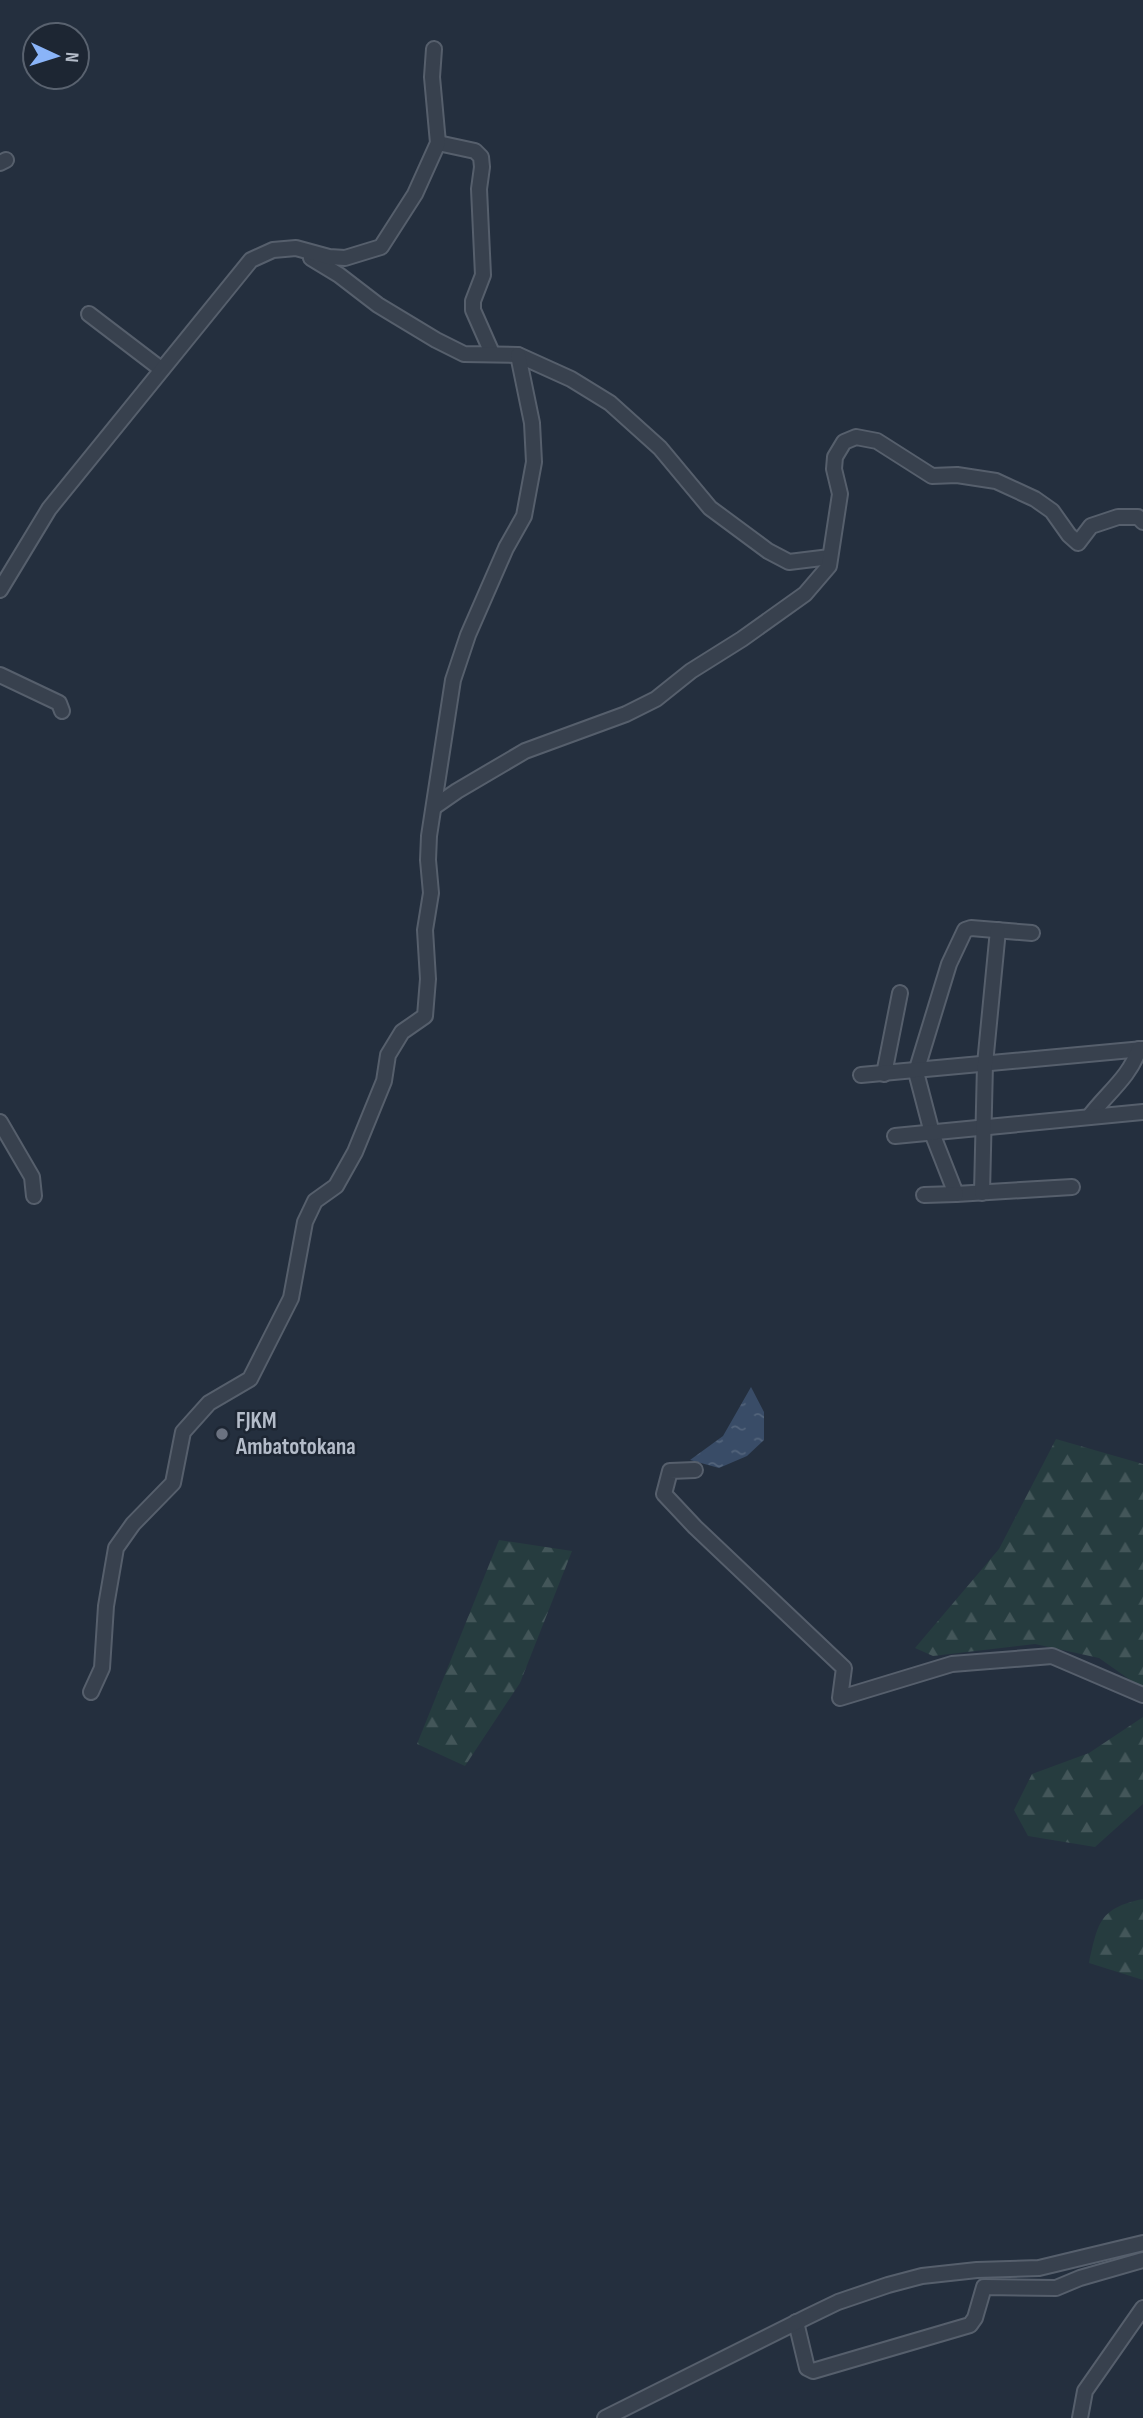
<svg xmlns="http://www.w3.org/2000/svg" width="1143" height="2418" font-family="'Sofia Sans Condensed',sans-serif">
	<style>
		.forest { fill: url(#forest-firs) }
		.water { fill: url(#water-ripples) }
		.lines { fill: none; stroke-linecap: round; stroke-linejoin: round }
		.minor-casing { stroke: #565f6c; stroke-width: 18 }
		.minor { stroke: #38414e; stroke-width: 14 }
		.worship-dot { fill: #6b7280; stroke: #1d2633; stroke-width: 2.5 }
		.labels { text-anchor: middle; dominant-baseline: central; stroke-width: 5; stroke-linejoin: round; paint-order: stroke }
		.poi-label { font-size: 23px; font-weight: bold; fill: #b4bcc9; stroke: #1d2633; text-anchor: start }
	</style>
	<defs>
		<pattern id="forest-firs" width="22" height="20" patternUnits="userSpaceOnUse" patternTransform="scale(1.75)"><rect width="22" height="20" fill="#263c3f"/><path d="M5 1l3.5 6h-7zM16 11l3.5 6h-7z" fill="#435659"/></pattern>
		<pattern id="water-ripples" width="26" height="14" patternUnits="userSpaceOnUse" patternTransform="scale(1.75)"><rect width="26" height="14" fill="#394c67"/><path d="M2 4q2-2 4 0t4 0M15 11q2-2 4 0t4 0" fill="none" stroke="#53647b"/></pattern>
	</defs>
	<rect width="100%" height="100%" fill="#242f3e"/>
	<!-- forest -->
	<g class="forest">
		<polygon points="1056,1439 1143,1464 1143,1689 1099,1658 1035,1644 933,1656 915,1648 999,1549"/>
		<polygon points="499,1540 572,1551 520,1683 465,1766 417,1744"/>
		<polygon points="1143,1717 1143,1804 1095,1847 1028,1836 1014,1810 1032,1774 1089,1753"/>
		<path d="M1143,1899V1980L1089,1963C1098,1923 1099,1908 1143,1899Z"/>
	</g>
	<!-- water -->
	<polygon class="water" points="751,1387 764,1412 764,1440 747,1456 719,1468 690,1460 723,1436"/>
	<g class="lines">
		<defs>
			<g id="minor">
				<polyline points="438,143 475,151 481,157 482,167 479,189 483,275 473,301 473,310 492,353"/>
				<polyline points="0,163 6,160"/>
				<polyline points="311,258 339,275 378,305 436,340 464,354 518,355 571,379 610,403 660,448 710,508 768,551 789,562 830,557"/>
				<polyline points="89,314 161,369"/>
				<polyline points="0,590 49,509 251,260 273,250 296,248 329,257 345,258 381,247 415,194 438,143 432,77 434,49"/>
				<polyline points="0,675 59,703 62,711"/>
				<polyline points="434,807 457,791 525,751 626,714 656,699 691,671 742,639 805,594 829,566 840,494 834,469 835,457 844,442 856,437 877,441 932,476 957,475 996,481 1035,499 1052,511 1069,535 1078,543 1091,526 1118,517 1138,517 1143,522"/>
				<polyline points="1032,933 971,928 965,930 949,964 916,1072 932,1133 956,1194 1072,1187"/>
				<polyline points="884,1074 900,993"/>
				<polyline points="861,1075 1143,1049"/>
				<path d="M1089,1117C1106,1094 1130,1077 1139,1049"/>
				<polyline points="0,1122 32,1177 34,1196"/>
				<polyline points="895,1136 1143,1112"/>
				<polyline points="982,1193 985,1064 998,930"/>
				<polyline points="924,1195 956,1194"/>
				<polyline points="695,1470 670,1471 664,1494 695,1527 844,1668 840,1698 952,1664 1052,1656 1143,1695"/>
				<polyline points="91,1692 102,1668 106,1606 116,1548 133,1524 173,1483 183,1432 209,1403 250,1379 291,1298 305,1222 315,1201 336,1186 355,1152 384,1081 388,1055 402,1032 425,1016 428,979 425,930 431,893 428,860 429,836 453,680 468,635 506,548 524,516 534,462 532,423 518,355"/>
				<polyline points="796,2322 807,2368 813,2371 970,2325 975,2318 984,2287 1056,2288 1080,2278 1143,2260"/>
				<polyline points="605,2418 807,2317 838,2302 888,2285 922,2276 977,2270 1039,2268 1143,2243"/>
				<polyline points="1080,2418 1085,2391 1143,2308"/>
			</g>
		</defs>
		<!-- minor casing -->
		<use href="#minor" class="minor-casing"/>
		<!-- minor -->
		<use href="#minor" class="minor"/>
	</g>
	<!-- markers -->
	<circle class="worship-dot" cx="222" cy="1434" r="7"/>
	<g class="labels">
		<!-- poi labels -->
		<g class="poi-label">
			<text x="236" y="1421">FJKM<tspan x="236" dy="26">Ambatotokana</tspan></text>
		</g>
	</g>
	<!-- north arrow -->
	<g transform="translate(56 56) rotate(94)"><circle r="33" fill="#1d2633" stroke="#59626f" stroke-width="2"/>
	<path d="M0-5L12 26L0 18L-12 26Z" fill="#8ab4f8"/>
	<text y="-10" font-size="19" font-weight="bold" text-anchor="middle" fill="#b4bcc9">N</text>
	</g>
</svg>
